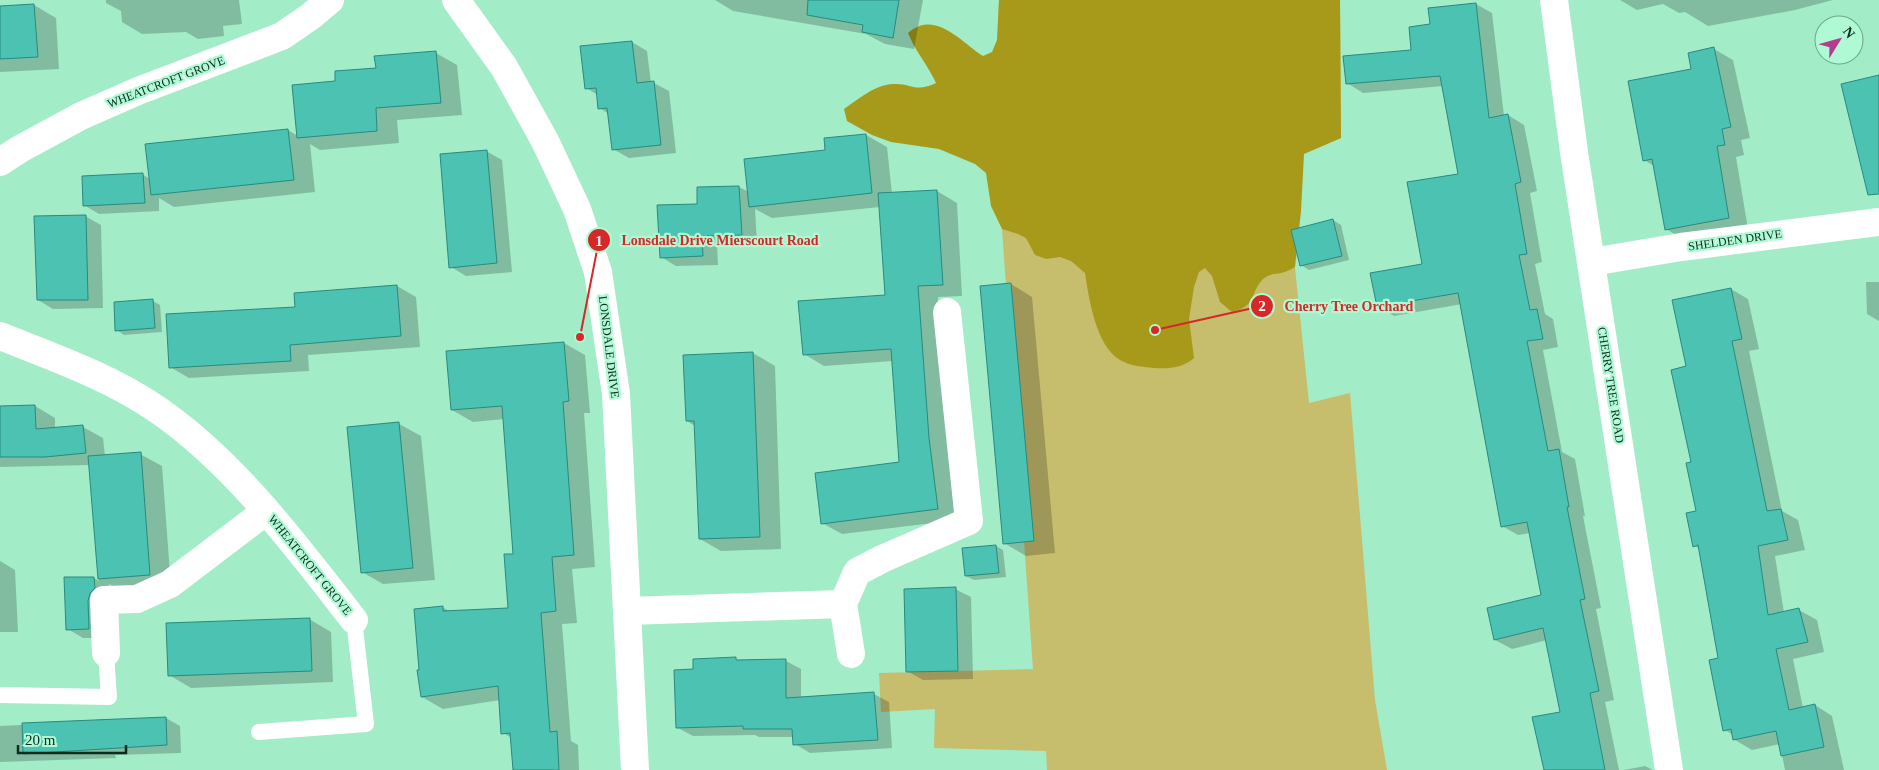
<svg xmlns="http://www.w3.org/2000/svg" width="1879" height="770" font-family="Georgia,serif">
	<style>
		.green { fill: #c6bd6d }
		.forest { fill: #a79a1a }
		.shadow { fill: #0003 }
		.building { fill: #4bc2b2; stroke: #298a7e }
		.lines { fill: none; stroke-linecap: round; stroke-linejoin: round }
		.lane { stroke: #fff; stroke-width: 16 }
		.street { stroke: #fff; stroke-width: 28 }
		.labels { text-anchor: middle; dominant-baseline: central; stroke-width: 4.5; stroke-linejoin: round; paint-order: stroke }
		.street-label { font-size: 12px; fill: #0c2c1f; stroke: #affad5 }
		.leader { fill: none; stroke: #d62828; stroke-width: 2 }
		.callout-dot { fill: #d62828; stroke: #affad5; stroke-width: 2 }
		.mark-label { font-size: 15px; text-anchor: middle; font-weight: bold; fill: #fff }
		.callout-label { font-size: 14px; text-anchor: middle; font-weight: bold; fill: #d62828; stroke: #affad5; stroke-width: 4.5; stroke-linejoin: round; paint-order: stroke }
	</style>
	<rect width="100%" height="100%" fill="#a2ecc8"/>
	<!-- green -->
	<polygon class="green" points="999,0 1340,0 1341,138 1284,162 1309,403 1350,393 1375,700 1387,770 1047,770 1046,751 934,748 935,709 881,712 879,673 1033,669 994,115"/>
	<!-- forest -->
	<path class="forest" d="M999,0H1340L1341,138L1304,154L1301,211L1295,267C1291,269 1286,272 1281,273C1274,274 1269,274 1263,279C1249,294 1257,306 1232,312L1220,302L1212,276L1205,268L1199,272L1194,287L1189,319L1194,358C1183,368 1168,369 1154,368C1144,367 1130,366 1120,360C1096,346 1089,299 1085,273L1071,261L1060,257L1046,259L1035,255L1026,238L1018,234L1002,229L991,206L986,173L975,164L939,149L891,142L872,135L847,121L844,109C859,99 874,85 893,84C912,83 914,93 936,83C928,65 915,51 908,33C935,9 961,42 983,56L992,52L997,40Z"/>
	<!-- shadow -->
	<g class="shadow">
		<polygon points="106,0 239,0 242,24 223,26 224,36 198,39 186,32 142,34 122,22 121,11 106,3"/>
		<polygon points="715,0 923,0 914,49 885,44 866,34 733,11"/>
		<polygon points="1620,0 1833,0 1795,10 1708,26 1685,12 1679,13 1663,4 1637,10"/>
		<polygon points="1476,4 1492,13 1504,116 1508,115 1524,125 1537,191 1530,193 1542,262 1535,264 1545,314 1553,319 1558,347 1543,350 1562,452 1575,459 1585,516 1583,516 1601,608 1596,609 1614,700 1605,702 1619,770 1545,770 1561,713 1547,640 1512,649 1495,640 1542,596 1530,533 1518,535 1502,526 1462,304 1394,316 1378,306 1423,265 1460,175 1443,86 1363,93 1347,83 1412,51 1431,25"/>
		<polygon points="34,5 56,18 59,69 0,72 0,7"/>
		<polygon points="632,42 647,51 651,83 654,83 669,91 676,153 629,158 613,149 609,114 599,108 598,95 586,88"/>
		<polygon points="1714,49 1733,60 1750,138 1741,140 1744,155 1736,157 1748,229 1685,240 1666,229 1654,166 1644,160 1693,70"/>
		<polygon points="436,53 457,65 462,115 397,120 399,143 320,150 310,144 315,192 174,207 159,198 159,211 99,214 84,205 142,174 150,179 288,130 298,136 337,83 377,69"/>
		<polygon points="866,135 887,147 892,194 937,191 957,203 962,296 938,297 949,451 958,520 842,534 822,523 900,463 893,361 824,366 804,354 886,296 880,207 772,218 755,209 757,243 717,244 718,265 676,266 661,257 699,205 698,188 739,187 749,192 827,151"/>
		<polygon points="486,151 502,160 512,272 466,276 451,267"/>
		<polygon points="85,216 101,225 103,308 53,309 38,300"/>
		<polygon points="1333,220 1341,225 1349,260 1309,270 1301,265"/>
		<polygon points="1866,282 1879,282 1879,321 1867,314"/>
		<polygon points="1011,284 1032,297 1055,553 1026,556 1004,543"/>
		<polygon points="397,286 416,297 420,347 308,355 309,371 189,378 170,367 296,308"/>
		<polygon points="1731,289 1748,299 1759,349 1749,351 1782,511 1798,520 1805,550 1775,556 1784,613 1799,610 1817,620 1824,652 1793,659 1803,708 1815,705 1832,716 1844,770 1785,770 1780,744 1752,750 1735,740 1733,735 1725,730 1719,659 1700,549 1694,546 1698,512 1693,463 1687,367"/>
		<polygon points="153,301 160,305 162,332 124,335 117,330"/>
		<polygon points="564,343 585,355 590,413 584,413 595,567 572,569 577,623 562,624 571,741 578,745 579,770 514,770 512,738 503,733 500,700 443,709 422,697 421,671 442,607 451,612 510,609 515,555 504,419 473,422 452,410"/>
		<polygon points="753,353 775,366 781,549 721,551 700,539 695,426 687,421"/>
		<polygon points="35,406 55,418 55,429 83,427 103,438 105,456 140,454 162,466 171,587 120,591 109,584 110,597 104,638 83,638 68,629 94,578 99,581 90,465 0,467 0,407"/>
		<polygon points="399,424 421,436 435,580 383,584 362,572"/>
		<polygon points="996,546 1003,550 1006,577 974,580 966,576"/>
		<polygon points="0,561 15,570 18,632 0,632"/>
		<polygon points="955,589 971,597 973,679 923,680 907,671"/>
		<polygon points="309,619 331,632 333,682 191,688 169,675"/>
		<polygon points="735,659 740,661 786,661 801,669 801,698 874,694 889,702 892,748 810,753 795,744 794,737 759,737 755,735 693,736 678,728 695,670"/>
		<polygon points="166,718 180,726 181,753 115,755 116,758 0,762 0,726"/>
		<polygon points="1645,766 1653,770 1624,770"/>
	</g>
	<!-- building -->
	<g class="building">
		<polygon points="808,0 899,0 893,38 862,32 863,25 807,15"/>
		<polygon points="1476,3 1489,118 1508,114 1521,182 1515,184 1527,254 1519,255 1530,310 1537,309 1543,339 1527,341 1548,451 1559,449 1569,507 1567,507 1585,599 1580,600 1599,691 1590,693 1605,770 1544,770 1532,717 1560,712 1543,628 1494,640 1487,608 1541,595 1527,522 1501,527 1458,293 1377,307 1370,273 1422,264 1407,182 1458,174 1440,76 1346,84 1343,56 1411,50 1409,27 1430,24 1428,8"/>
		<polygon points="34,4 38,57 0,59 0,6"/>
		<polygon points="632,41 637,83 654,81 661,145 612,150 607,108 598,109 596,88 585,89 580,46"/>
		<polygon points="1714,47 1731,127 1722,129 1725,145 1717,146 1729,218 1665,230 1652,159 1643,161 1628,81 1691,69 1688,53"/>
		<polygon points="436,51 441,103 376,108 377,131 297,138 292,85 335,81 335,71 376,68 374,56"/>
		<polygon points="1879,75 1879,194 1868,195 1841,84"/>
		<polygon points="288,129 294,180 151,195 145,144"/>
		<polygon points="866,134 872,193 749,207 744,159 825,150 824,138"/>
		<polygon points="487,150 497,263 449,268 440,154"/>
		<polygon points="143,173 145,203 83,206 82,176"/>
		<polygon points="739,186 742,235 702,236 703,256 660,258 657,205 697,204 697,187"/>
		<polygon points="937,190 943,285 918,286 929,438 938,509 821,524 815,473 899,462 891,349 803,355 798,301 885,295 878,193"/>
		<polygon points="86,215 88,300 37,300 34,216"/>
		<polygon points="1333,219 1342,256 1300,266 1291,230"/>
		<polygon points="1011,283 1034,541 1003,544 980,286"/>
		<polygon points="397,285 401,336 290,345 291,361 169,368 166,314 295,307 294,293"/>
		<polygon points="1731,288 1742,339 1732,341 1767,511 1781,509 1788,540 1758,546 1768,615 1799,608 1808,642 1776,649 1789,710 1815,704 1824,747 1781,756 1776,731 1733,740 1731,729 1723,731 1709,660 1718,658 1698,545 1693,547 1686,513 1696,511 1686,463 1691,462 1671,370 1686,366 1672,300"/>
		<polygon points="153,299 155,328 115,331 114,302"/>
		<polygon points="564,342 569,401 563,402 574,555 552,557 556,611 541,613 550,732 557,731 559,770 513,770 510,733 501,734 498,686 421,697 417,670 419,670 414,609 443,606 443,611 508,608 504,554 513,554 502,406 451,410 446,351"/>
		<polygon points="753,352 760,537 699,539 694,421 686,421 683,355"/>
		<polygon points="35,405 36,429 83,425 86,453 45,457 0,457 0,406"/>
		<polygon points="399,422 413,568 361,573 347,427"/>
		<polygon points="141,452 150,575 98,579 88,456"/>
		<polygon points="996,545 999,573 965,576 962,548"/>
		<polygon points="64,577 94,577 95,588 90,593 88,601 89,629 66,630"/>
		<polygon points="956,587 958,671 906,672 904,589"/>
		<polygon points="310,618 312,671 168,676 166,623"/>
		<polygon points="736,657 736,660 786,659 786,698 874,692 878,740 793,745 792,729 743,729 743,726 676,728 674,670 693,669 693,659"/>
		<polygon points="166,717 167,745 23,754 22,723"/>
	</g>
	<g class="lines">
		<!-- lane -->
		<g class="lane">
			<polyline points="0,695 109,697 106,653"/>
			<polyline points="259,732 366,724 354,620"/>
		</g>
		<!-- street -->
		<g class="street">
			<polyline points="456,0 504,67 545,141 577,209 598,272 616,394 635,770"/>
			<polyline points="1554,0 1574,152 1669,770"/>
			<polyline points="0,162 20,149 81,116 138,91 282,36 311,16 330,0"/>
			<polyline points="1592,262 1681,247 1879,222"/>
			<path d="M0,336C53,357 110,377 158,410C235,463 297,547 354,620"/>
			<polyline points="627,611 843,604"/>
			<polyline points="106,653 104,600 137,599 170,584 266,511"/>
			<polyline points="851,654 843,604 857,572 882,559 969,521 947,312"/>
		</g>
	</g>
	<g class="labels">
		<!-- street labels -->
		<g class="street-label">
			<text transform="translate(166 82) rotate(-21)">WHEATCROFT GROVE</text>
			<text transform="translate(1735 240) rotate(-8)">SHELDEN DRIVE</text>
			<text transform="translate(609 347) rotate(83)">LONSDALE DRIVE</text>
			<text transform="translate(1611 385) rotate(81)">CHERRY TREE ROAD</text>
			<text transform="translate(310 565) rotate(51)">WHEATCROFT GROVE</text>
		</g>
	</g>
	<!-- callouts -->
	<path class="leader" d="M580 337L599 240M1155 330L1262 306"/>
	<g class="callout-dot">
		<circle cx="580" cy="337" r="5"/>
		<circle cx="1155" cy="330" r="5"/>
		<circle cx="599" cy="240" r="12"/>
		<circle cx="1262" cy="306" r="12"/>
	</g>
	<g class="mark-label">
		<text x="599" y="246">1</text>
		<text x="1262" y="311">2</text>
	</g>
	<g class="callout-label">
		<text x="720" y="245">Lonsdale Drive Mierscourt Road</text>
		<text x="1349" y="311">Cherry Tree Orchard</text>
	</g>
	<!-- north arrow -->
	<g transform="translate(1839 40) rotate(53)"><circle r="24" fill="#affad5" stroke="#6ea88c"/>
	<path d="M0-4L9 19L0 12L-9 19Z" fill="#b53b8e"/>
	<text y="-8" font-size="14" font-weight="bold" text-anchor="middle" fill="#0c2c1f">N</text>
	</g>
	<!-- scale -->
	<path d="M18 745v8h108v-8" fill="none" stroke="#0c2c1f" stroke-width="2.5"/>
	<text x="25" y="745" font-size="15" fill="#0c2c1f" stroke="#affad5" stroke-width="4" paint-order="stroke">20 m</text>
</svg>
